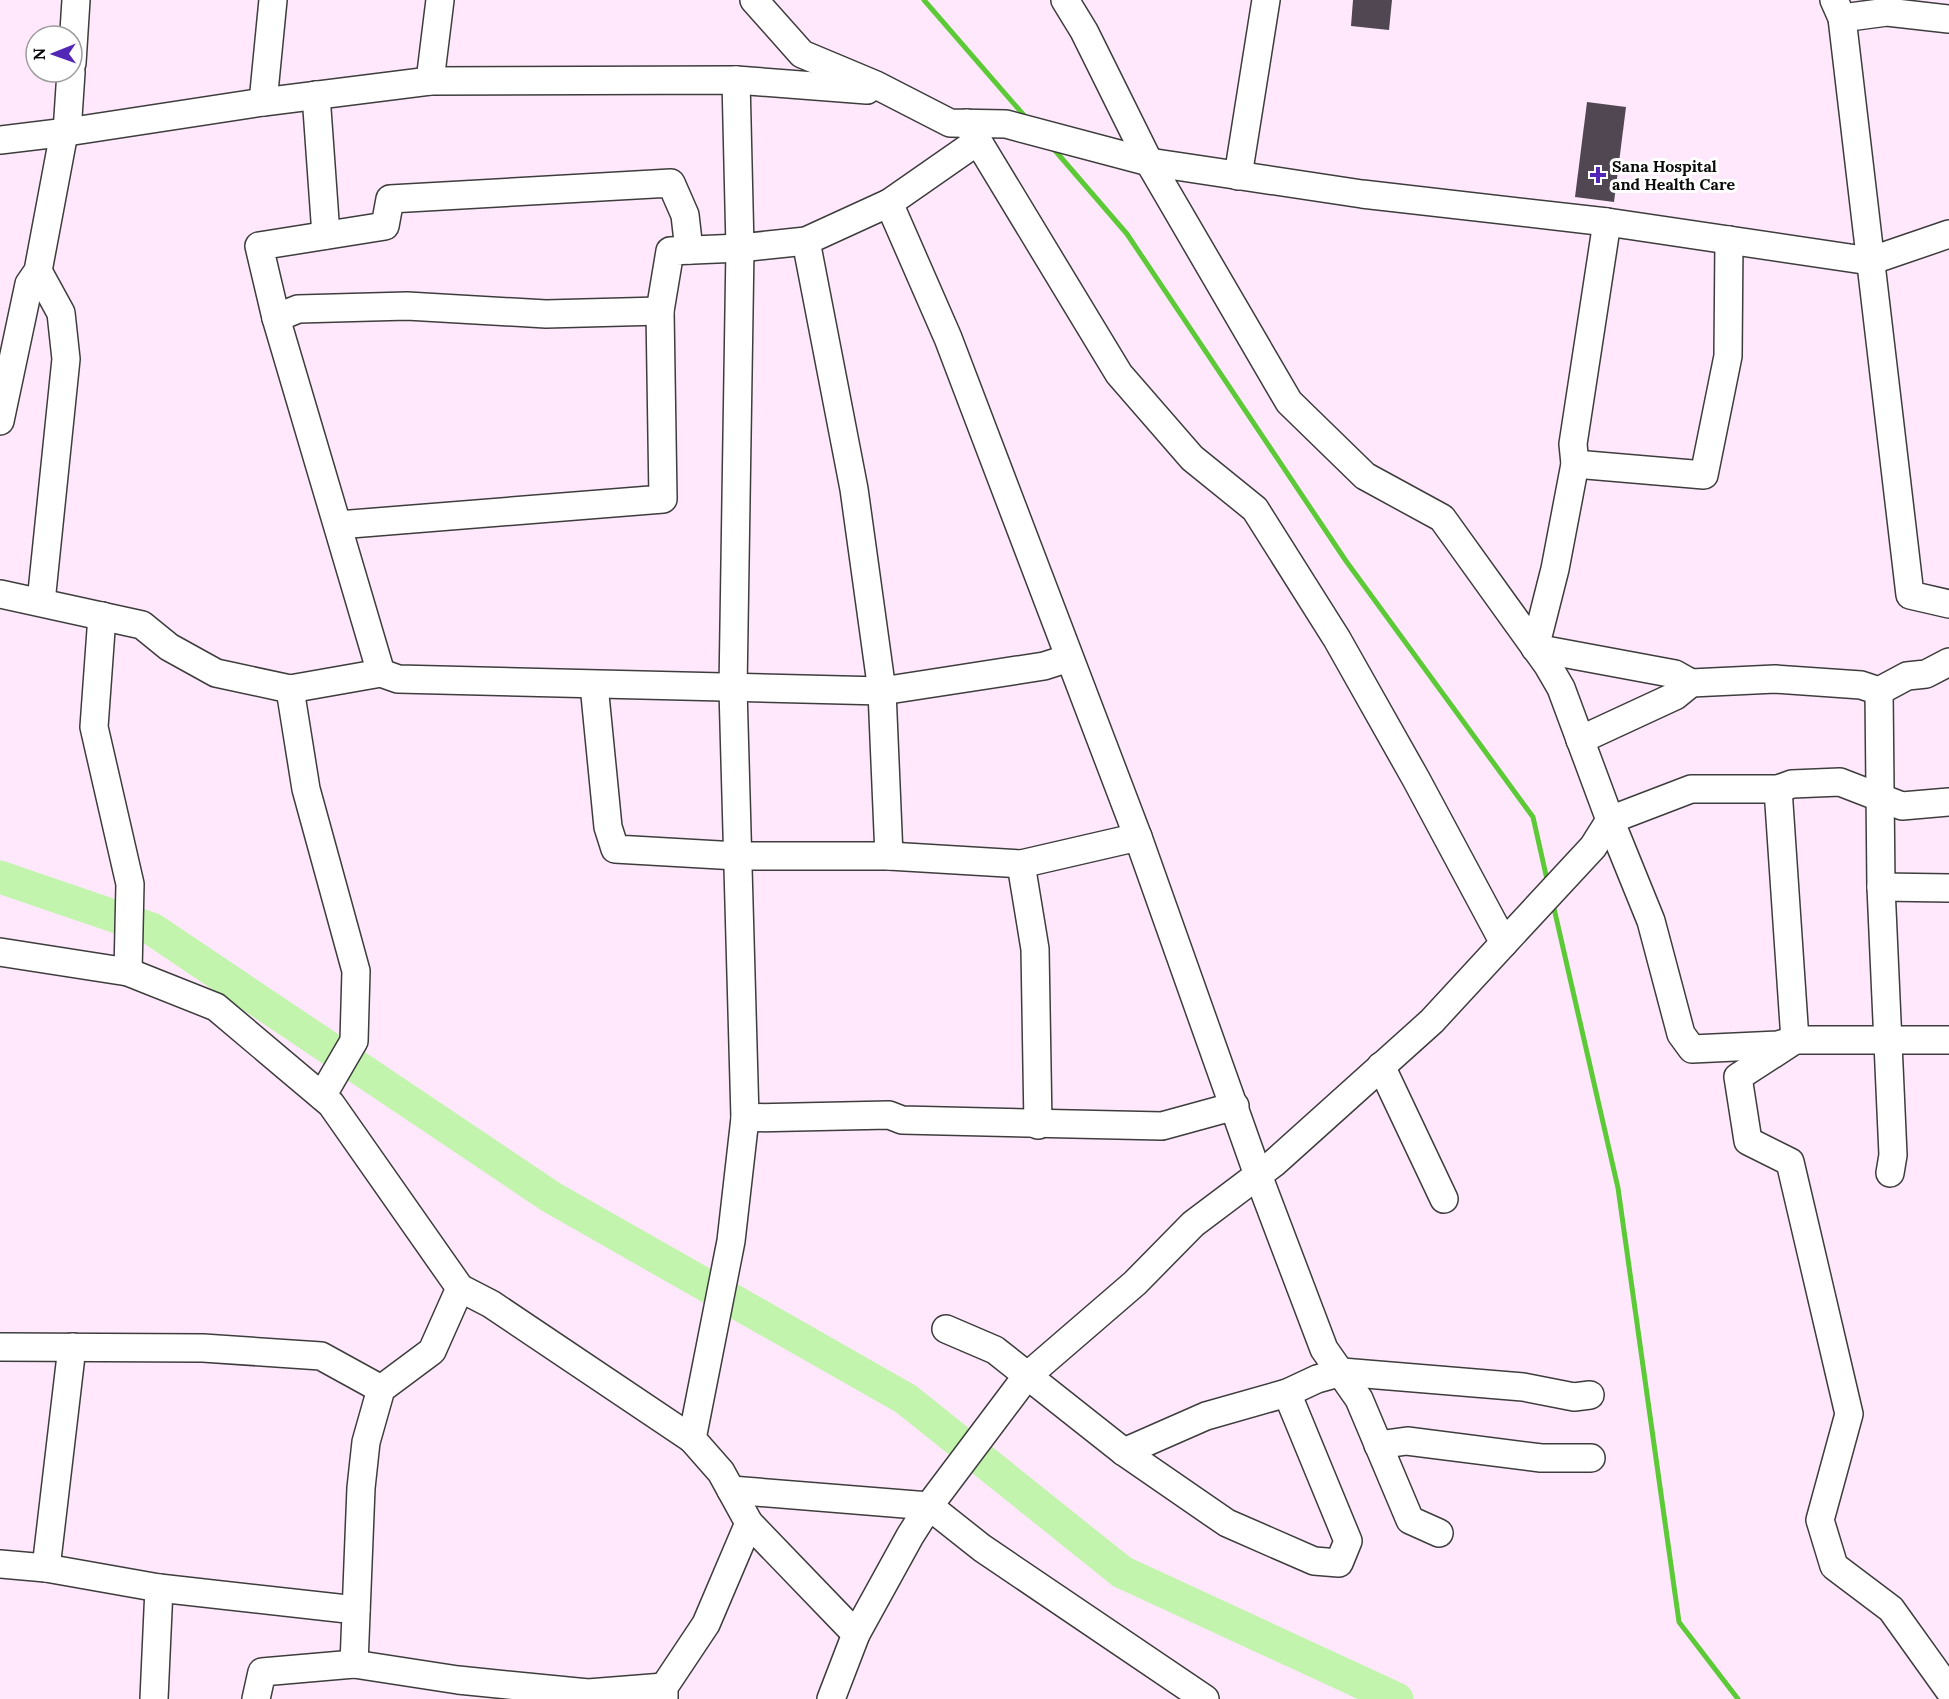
<svg xmlns="http://www.w3.org/2000/svg" width="1949" height="1699" font-family="Lora,serif">
	<style>
		.lines { fill: none; stroke-linecap: round; stroke-linejoin: round }
		.stream { stroke: #5cca37; stroke-width: 5 }
		.river { stroke: #c2f4ae; stroke-width: 33 }
		.building { fill: #504753 }
		.minor-casing { stroke: #3d3d3d; stroke-width: 30 }
		.minor { stroke: #fff; stroke-width: 27 }
		.poi-dot { fill: #5227b6; stroke: #fff; stroke-width: 2 }
		.labels { text-anchor: middle; dominant-baseline: central; stroke-width: 6; stroke-linejoin: round; paint-order: stroke }
		.poi-label { font-size: 16px; font-weight: bold; fill: #0a0a0a; stroke: #fff; text-anchor: start }
	</style>
	<rect width="100%" height="100%" fill="#ffe8fb"/>
	<g class="lines">
		<!-- stream -->
		<g class="stream">
			<polyline points="924,0 1028,120"/>
			<polyline points="1052,147 1127,234 1346,561 1533,817 1548,884"/>
			<polyline points="1553,904 1618,1188 1679,1622 1738,1699"/>
		</g>
		<!-- river -->
		<polyline class="river" points="0,877 152,929 551,1197 906,1399 1122,1572 1397,1699"/>
	</g>
	<!-- building -->
	<g class="building">
		<polygon points="1353,0 1392,0 1389,30 1351,26"/>
		<polygon points="1587,102 1626,107 1614,202 1575,197"/>
	</g>
	<g class="lines">
		<defs>
			<g id="minor">
				<polyline points="754,0 802,54 876,85 950,123 1006,124 1149,162 1362,194 1607,222 1870,261 1949,234"/>
				<polyline points="1065,0 1084,31 1149,162 1289,402 1365,476 1442,518 1547,664 1561,688 1610,820 1593,847 1504,943"/>
				<polyline points="1834,0 1842,18 1910,595 1949,604"/>
				<polyline points="1842,18 1887,12 1949,19"/>
				<polyline points="72,63 76,0"/>
				<polyline points="736,80 740,248 733,689 745,1118 731,1241 692,1439 721,1472 749,1523 856,1634"/>
				<polyline points="430,81 440,0"/>
				<polyline points="316,95 326,235"/>
				<polyline points="263,102 273,0"/>
				<polyline points="0,140 67,132 263,102 430,81 736,80 867,90"/>
				<polyline points="1238,176 1266,0"/>
				<polyline points="889,203 948,338 1138,837 1258,1175 1324,1349 1359,1399 1410,1520 1439,1533"/>
				<polyline points="1607,222 1573,444 1575,464 1555,569 1535,648 1675,674 1691,683 1775,679 1861,685 1879,691 1907,676 1926,674 1949,662"/>
				<polyline points="806,241 854,489 882,691 889,856"/>
				<polyline points="38,271 61,313 66,359 41,602"/>
				<polyline points="276,318 298,309 407,306 546,314 660,311"/>
				<polyline points="0,421 29,284 38,271 63,138 67,132 71,72"/>
				<polyline points="1575,464 1704,475 1728,356 1729,240"/>
				<polyline points="338,525 663,499 660,311 670,251 740,248 806,241 889,203 978,141"/>
				<polyline points="0,594 142,625 169,647 216,673 290,689 381,673 398,679 882,691 1044,666 1069,658"/>
				<polyline points="102,616 94,727 130,884 128,972"/>
				<polyline points="381,673 276,318 259,246 385,226 390,199 671,183 685,215 689,250"/>
				<polyline points="594,685 608,827 615,849 737,856 889,856 1021,864 1138,837"/>
				<polyline points="290,689 306,789 356,971 354,1041 322,1096"/>
				<polyline points="1879,691 1881,887 1893,1155 1890,1173"/>
				<polyline points="1580,740 1675,696 1691,683"/>
				<polyline points="1778,789 1795,1040 1738,1077 1748,1141 1790,1162 1849,1414 1820,1520 1834,1566 1891,1609 1949,1690"/>
				<polyline points="1949,802 1902,806 1840,782 1792,784 1778,789 1691,789 1610,820 1651,921 1681,1034 1692,1049 1778,1045 1795,1040 1949,1040"/>
				<polyline points="1021,864 1035,949 1038,1125"/>
				<polyline points="1881,887 1949,888"/>
				<polyline points="0,952 128,972 216,1007 331,1104 460,1288 432,1351 381,1389 366,1442 361,1488 354,1664"/>
				<polyline points="1381,1066 1444,1199"/>
				<polyline points="745,1118 889,1115 902,1120 1162,1126 1235,1106"/>
				<polyline points="460,1288 491,1304 692,1439"/>
				<polyline points="946,1329 995,1350 1124,1452 1227,1523 1314,1561 1339,1563 1348,1541 1287,1393"/>
				<polyline points="0,1347 203,1348 321,1356 381,1389"/>
				<polyline points="1378,1445 1407,1441 1541,1458 1591,1458"/>
				<polyline points="1124,1452 1206,1416 1287,1393 1317,1379 1342,1372 1523,1387 1574,1397 1590,1395"/>
				<polyline points="731,1490 929,1506 982,1548 1205,1699"/>
				<polyline points="0,1564 46,1568 159,1588 154,1699"/>
				<polyline points="46,1568 72,1347"/>
				<polyline points="159,1588 356,1610"/>
				<polyline points="256,1699 262,1672 354,1664 458,1680 588,1693 664,1687"/>
				<polyline points="664,1699 664,1687 706,1624 749,1523"/>
				<polyline points="831,1699 856,1634 910,1536 929,1506 1026,1377 1135,1283 1193,1224 1274,1163 1432,1021 1504,943 1416,779 1337,639 1255,509 1192,458 1119,374 967,123"/>
			</g>
		</defs>
		<!-- minor casing -->
		<use href="#minor" class="minor-casing"/>
		<!-- minor -->
		<use href="#minor" class="minor"/>
	</g>
	<!-- markers -->
	<path class="poi-dot" d="M1595 166h6v6h6v6h-6v6h-6v-6h-6v-6h6z"/>
	<g class="labels">
		<!-- poi labels -->
		<g class="poi-label">
			<text x="1612" y="166">Sana Hospital<tspan x="1612" dy="18">and Health Care</tspan></text>
		</g>
	</g>
	<!-- north arrow -->
	<g transform="translate(54 54) rotate(269)"><circle r="28" fill="#ffffff" stroke="#9d9d9d" stroke-width="1.5"/>
	<path d="M0-4.5L10 22L0 15L-10 22Z" fill="#5227b6"/>
	<text y="-9" font-size="16" font-weight="bold" text-anchor="middle" fill="#0a0a0a">N</text>
	</g>
</svg>
